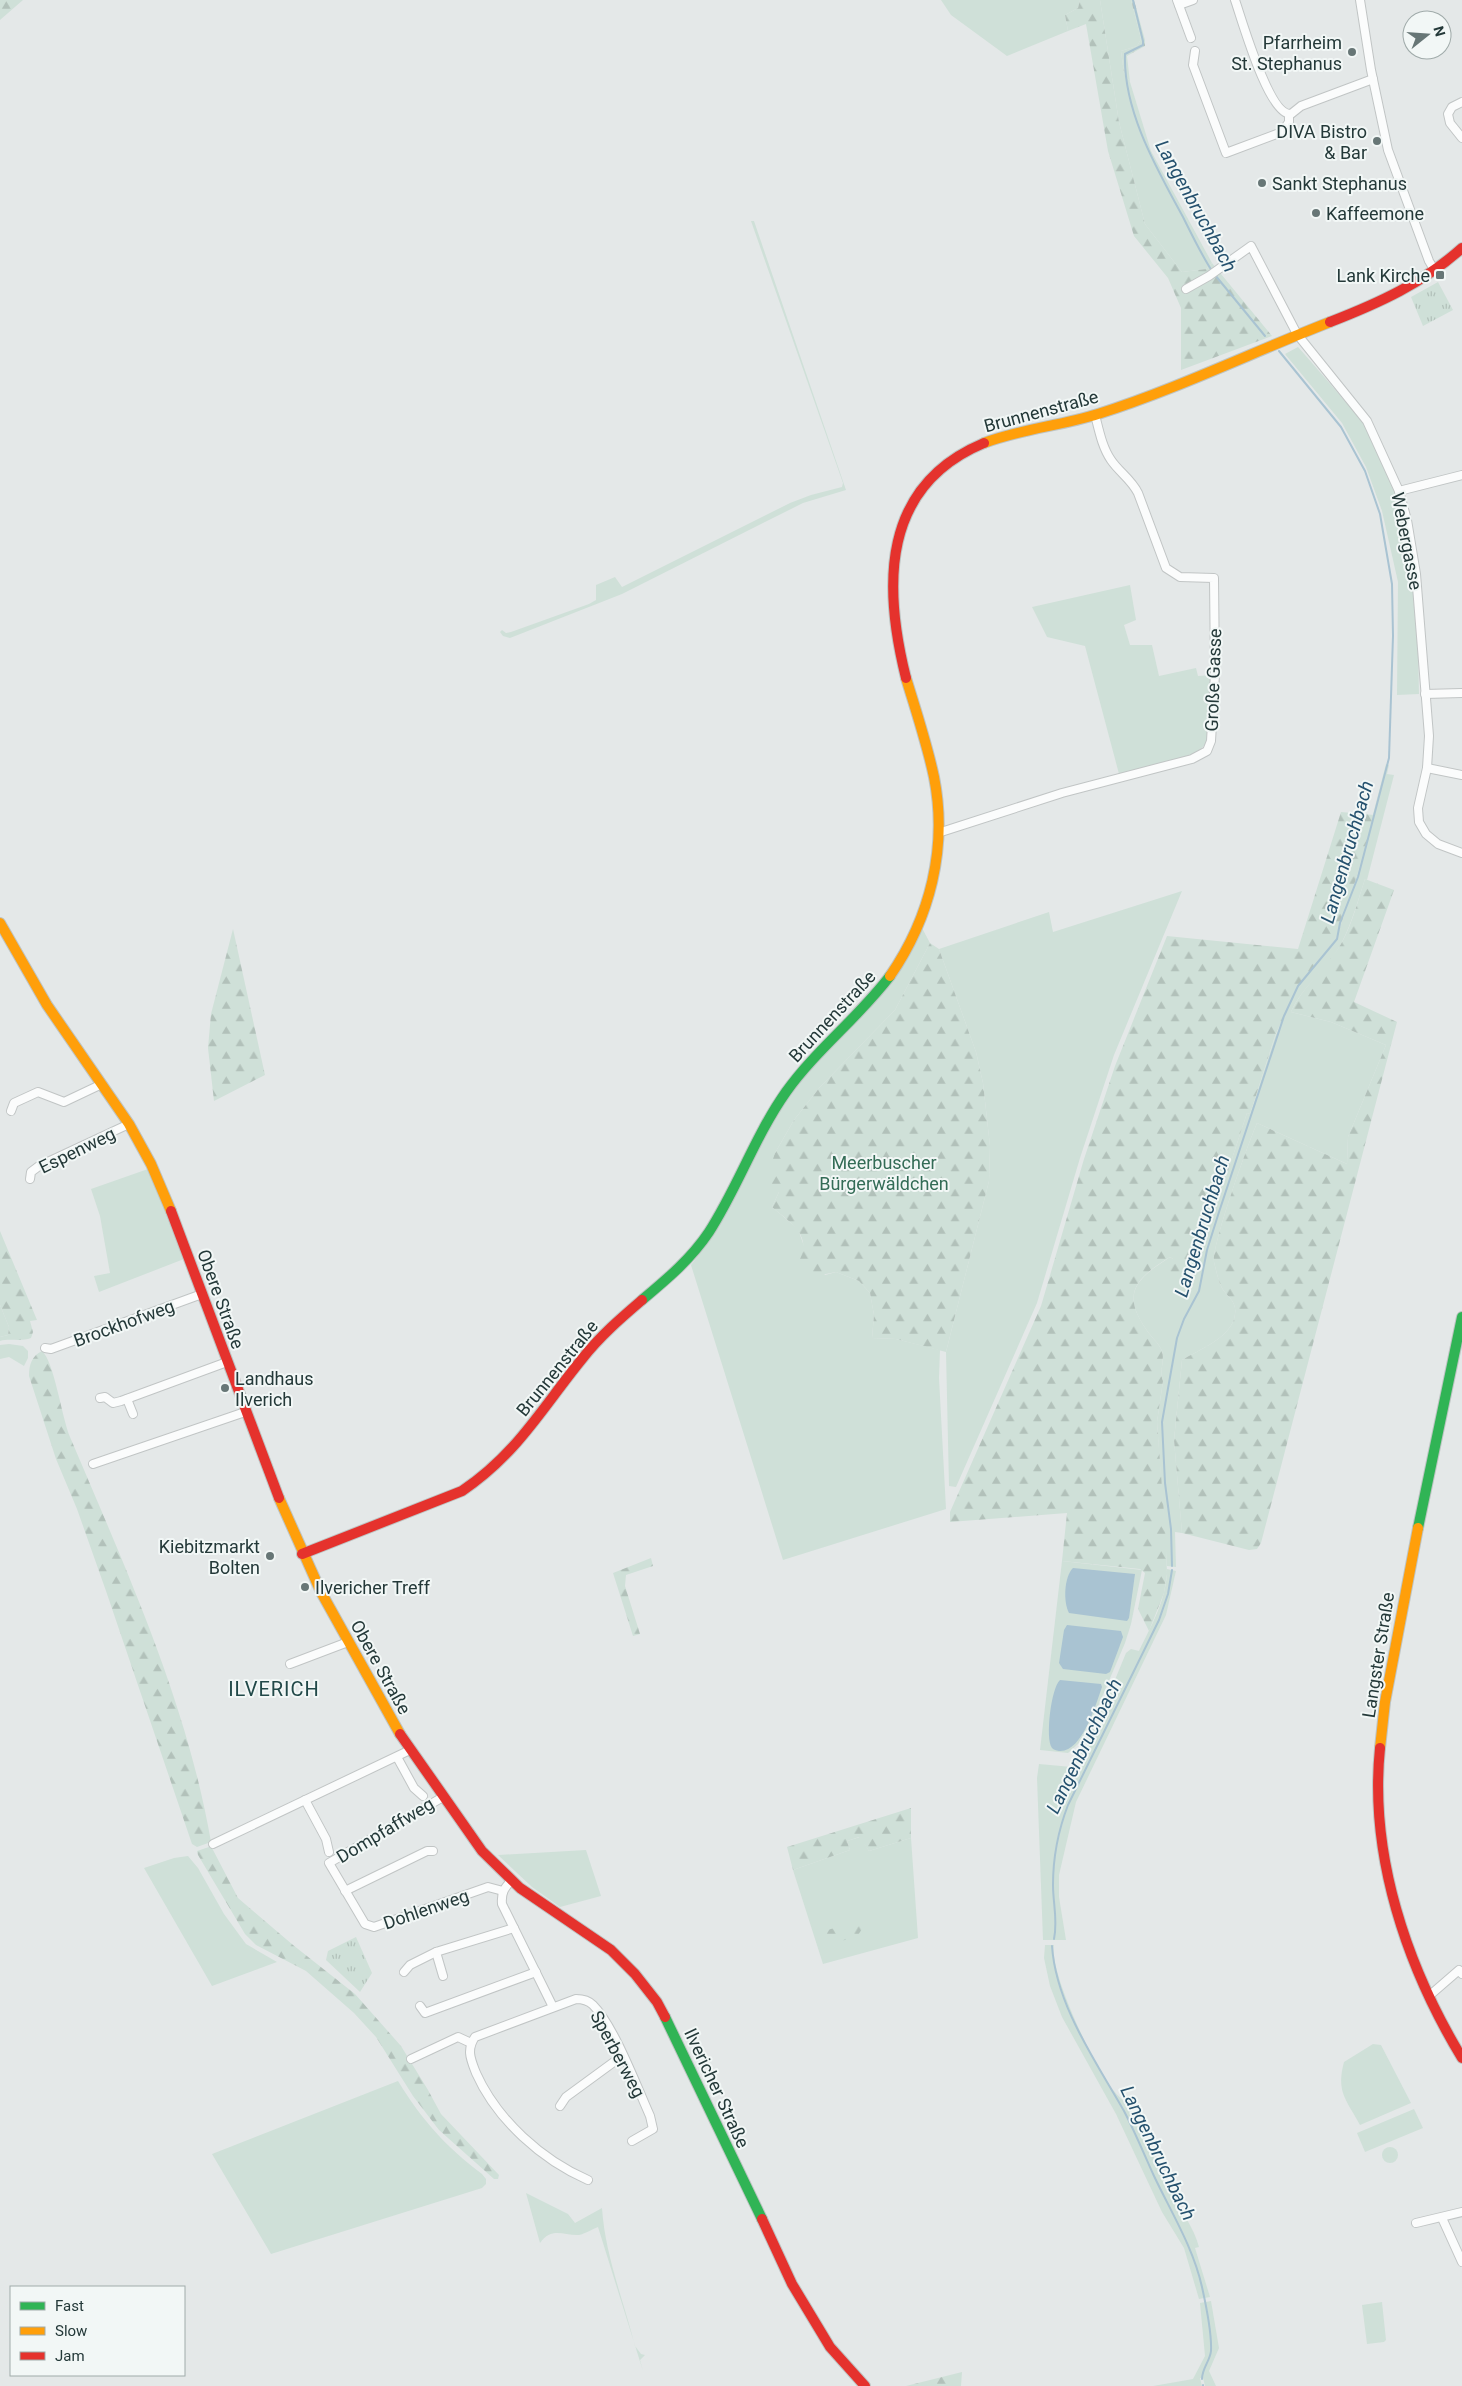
<svg xmlns="http://www.w3.org/2000/svg" width="1462" height="2386" font-family="Roboto,sans-serif">
	<style>
		.grass { fill: #cfe0d8 }
		.forest { fill: url(#forest-firs) }
		.park { fill: url(#park-tufts) }
		.water { fill: #a9c3d2 }
		.lines { fill: none; stroke-linecap: round; stroke-linejoin: round }
		.stream { stroke: #a9c3d2; stroke-width: 2 }
		.street-casing { stroke: #c1c5c5; stroke-width: 10 }
		.fast-casing { stroke: #bec4c3; stroke-width: 12 }
		.slow-casing { stroke: #bec4c3; stroke-width: 12 }
		.jam-casing { stroke: #bec4c3; stroke-width: 12 }
		.street { stroke: #fbfcfc; stroke-width: 8 }
		.fast { stroke: #30b455; stroke-width: 10 }
		.slow { stroke: #ff9f0a; stroke-width: 10 }
		.jam { stroke: #e5322d; stroke-width: 10 }
		.poi-dot { fill: #677676; stroke: #f2f7f6; stroke-width: 2 }
		.labels { text-anchor: middle; dominant-baseline: central; stroke-width: 4; stroke-linejoin: round; paint-order: stroke }
		.poi-label { font-size: 18px; fill: #243939; stroke: #f2f7f6; text-anchor: end }
		.street-label { font-size: 18px; fill: #243939; stroke: #f2f7f6 }
		.park-label { font-size: 18px; fill: #336c56; stroke: #f2f7f6 }
		.water-label { font-size: 19px; font-style: italic; fill: #25516e; stroke: #f2f7f6 }
		.quarter-label { font-size: 20px; letter-spacing: 1px; fill: #224949; stroke: #f2f7f6 }
	</style>
	<defs>
		<pattern id="forest-firs" width="22" height="20" patternUnits="userSpaceOnUse" patternTransform="scale(1.25)"><rect width="22" height="20" fill="#cfe0d8"/><path d="M5 1l3.5 6h-7zM16 11l3.5 6h-7z" fill="#b2c1ba"/></pattern>
		<pattern id="park-tufts" width="24" height="20" patternUnits="userSpaceOnUse" patternTransform="scale(1.25)"><rect width="24" height="20" fill="#cfe0d8"/><path d="M3 7l-1-3M5 7V3M7 7l1-3M15 17l-1-3M17 17v-4M19 17l1-3" fill="none" stroke="#b2c1ba"/></pattern>
	</defs>
	<rect width="100%" height="100%" fill="#e4e8e8"/>
	<!-- grass -->
	<g class="grass">
		<polygon points="941,0 1080,0 1078,8 1065,15 1068,31 1007,56 951,15"/>
		<polygon points="1100,0 1131,0 1141,39 1137,46 1121,51 1124,73 1130,82 1151,151 1212,263 1206,269 1182,272 1145,224 1119,122"/>
		<polygon points="751,221 754,221 846,490 803,503 622,594 510,638 503,636 500,632 502,630 506,633 511,632 589,604 596,600 596,585 615,577 622,587 790,503 811,495 842,487 843,483"/>
		<path d="M1298,347C1313,364 1328,381 1343,399C1350,407 1359,415 1365,425C1413,506 1418,601 1419,694L1397,695L1398,582L1382,511L1366,467L1342,423L1285,354Z"/>
		<path d="M1130,585L1136,620L1124,625L1130,645H1152L1159,676L1196,668L1198,676L1212,675C1211,696 1214,724 1205,744C1196,760 1138,769 1119,774L1085,646L1047,637L1032,607Z"/>
		<path d="M1386,764L1389,765L1387,774L1394,775L1367,880L1365,879C1358,900 1352,923 1342,942C1329,968 1303,985 1291,1012L1331,1022L1386,1045L1348,1137L1347,1164L1257,1123C1248,1144 1212,1244 1214,1262C1216,1269 1218,1281 1222,1288C1227,1297 1237,1301 1235,1314C1233,1337 1200,1349 1182,1360L1174,1440L1182,1533L1175,1532L1176,1567L1167,1566L1157,1422L1163,1381C1159,1371 1165,1360 1162,1351C1159,1343 1150,1336 1146,1329C1120,1292 1138,1278 1170,1257L1173,1259V1292L1186,1290L1184,1277L1191,1270L1204,1244L1247,1113L1250,1114L1275,1037L1297,987L1336,939L1357,876Z"/>
		<polygon points="1182,891 1114,1055 1080,1158 1037,1303 956,1487 949,1486 946,1352 989,1181 990,1146 983,1083 976,1052 939,949 1049,912 1053,932"/>
		<path d="M922,928L930,943L895,1010L820,1087L794,1120L775,1153L779,1192L772,1207L798,1229L805,1249L825,1275L836,1272L859,1281L870,1293L874,1315L872,1338L896,1339L940,1350L939,1378L946,1509L783,1560L691,1265C731,1215 752,1153 785,1100C811,1058 853,1027 885,990C900,973 910,948 922,928Z"/>
		<polygon points="148,1169 164,1205 184,1259 99,1292 94,1276 110,1273 100,1216 91,1189"/>
		<polygon points="0,1305 9,1327 8,1335 0,1337"/>
		<polygon points="9,1344 23,1346 28,1351 28,1358 24,1366 9,1357 0,1359 0,1345"/>
		<polygon points="1062,1561 1142,1570 1131,1624 1125,1643 1091,1723 1078,1744 1068,1753 1040,1750"/>
		<path d="M1167,1569L1176,1571L1166,1615L1076,1802L1059,1875V1897L1066,1940H1043L1037,1778L1039,1764L1072,1767L1112,1687L1126,1653L1131,1649L1139,1651C1151,1626 1167,1599 1167,1569Z"/>
		<polygon points="860,1837 869,1851 911,1838 918,1938 823,1964 793,1870 850,1850 847,1841"/>
		<polygon points="586,1850 601,1896 560,1907 532,1887 498,1855"/>
		<polygon points="188,1856 198,1868 224,1914 246,1944 277,1962 212,1986 144,1868 174,1858"/>
		<path d="M1045,1945H1054C1048,1970 1096,2071 1114,2091C1121,2100 1129,2104 1134,2114C1146,2140 1157,2166 1170,2192C1180,2210 1194,2227 1199,2247L1195,2248L1210,2297L1199,2299L1184,2248L1162,2212L1116,2114L1062,2017L1050,1986L1044,1958Z"/>
		<path d="M1373,2044L1381,2045L1411,2103L1360,2125C1346,2099 1336,2092 1344,2062Z"/>
		<path d="M398,2081C421,2119 447,2148 482,2174L486,2179V2184L482,2188L271,2254L212,2154Z"/>
		<polygon points="1414,2109 1423,2128 1365,2152 1357,2133"/>
		<circle cx="1390" cy="2155" r="8"/>
		<path d="M526,2193L568,2214L575,2223L602,2208C605,2255 624,2302 635,2346L641,2354L645,2355L640,2360L643,2371L598,2227C592,2229 585,2234 579,2235C564,2236 552,2226 540,2243Z"/>
		<polygon points="1211,2301 1219,2348 1209,2371 1216,2386 1205,2386 1203,2378 1200,2378 1202,2386 1153,2386 1193,2379 1205,2356 1200,2303"/>
		<polygon points="1382,2302 1386,2340 1384,2342 1367,2344 1362,2305"/>
	</g>
	<!-- forest -->
	<g class="forest">
		<polygon points="0,0 23,0 0,20"/>
		<polygon points="1080,0 1100,0 1119,122 1145,224 1182,272 1206,269 1212,263 1272,336 1181,370 1181,308 1168,278 1134,236 1108,151 1086,24 1068,31 1065,15 1078,8"/>
		<polygon points="1131,0 1134,0 1145,40 1145,46 1127,56 1130,82 1124,73 1121,51 1137,46 1141,39"/>
		<path d="M1341,812L1374,815L1357,876L1336,939L1297,987L1275,1036L1250,1114L1247,1113L1204,1244L1191,1270L1184,1277L1186,1291L1173,1292L1168,1277L1173,1259L1170,1257C1138,1277 1120,1292 1146,1329C1150,1336 1159,1343 1162,1351C1165,1360 1159,1371 1163,1381L1157,1422L1166,1540L1167,1574L1164,1593L1149,1631L1138,1609L1145,1573L1140,1569L1062,1561L1067,1513L950,1522V1512L1041,1306L1084,1159L1115,1066L1167,936L1298,949Z"/>
		<path d="M1365,879L1394,890L1354,1002L1397,1022L1261,1543L1257,1549L1249,1550L1182,1533L1174,1440L1182,1360C1200,1349 1233,1337 1235,1314C1237,1301 1227,1297 1222,1288C1218,1281 1216,1269 1214,1262C1212,1244 1248,1144 1257,1123L1347,1164L1348,1137L1386,1045L1331,1022L1291,1012C1303,986 1326,968 1341,944C1352,925 1358,900 1365,879Z"/>
		<polygon points="233,929 265,1075 214,1101 208,1048 211,1014"/>
		<path d="M930,943L939,949L976,1052L983,1083L990,1146L989,1181L946,1352L896,1339L872,1338L874,1315L870,1293L859,1281L836,1272L816,1276L806,1270L800,1259C812,1234 789,1222 772,1207L779,1192L766,1180L775,1153L794,1120L820,1087L895,1010Z"/>
		<path d="M0,1231L37,1320L30,1321L33,1332L31,1338C21,1342 10,1338 0,1341V1337L8,1335L9,1327L0,1305Z"/>
		<path d="M42,1351C54,1361 62,1418 70,1437C125,1567 187,1702 211,1842L197,1847L192,1844L106,1591L77,1509L56,1459L29,1376C29,1364 32,1356 42,1351Z"/>
		<polygon points="651,1558 653,1566 626,1575 625,1586 640,1634 633,1636 613,1573"/>
		<polygon points="911,1808 911,1838 869,1851 859,1837 847,1841 850,1850 793,1870 787,1847"/>
		<polygon points="209,1847 212,1848 238,1898 293,1945 355,1994 401,2046 428,2090 441,2114 499,2175 498,2179 494,2179 439,2130 413,2096 376,2037 354,2013 306,1971 256,1945 245,1934 198,1855 197,1851"/>
		<polygon points="860,1921 862,1929 858,1935 826,1947 820,1932"/>
		<polygon points="962,2372 961,2386 906,2386"/>
	</g>
	<!-- park -->
	<g class="park">
		<polygon points="1438,282 1453,310 1423,326 1411,297"/>
		<polygon points="356,1937 372,1973 360,1992 326,1960 328,1951"/>
	</g>
	<!-- water -->
	<g class="water">
		<path d="M1073,1568L1135,1574L1129,1618L1127,1621L1069,1613C1063,1602 1064,1577 1073,1568Z"/>
		<polygon points="1067,1625 1121,1631 1123,1637 1110,1672 1106,1674 1063,1669 1059,1663 1064,1630"/>
		<path d="M1060,1680L1101,1684L1102,1687C1096,1704 1082,1753 1059,1751C1056,1750 1054,1750 1052,1748C1045,1739 1051,1688 1060,1680Z"/>
	</g>
	<g class="lines">
		<!-- stream -->
		<g class="stream">
			<path d="M1133,0L1143,41V45L1125,54C1123,111 1157,169 1183,217C1192,235 1201,254 1212,271"/>
			<polyline points="1215,275 1265,336"/>
			<polyline points="1172,1566 1171,1529 1165,1483 1162,1422 1177,1338 1184,1319 1199,1291 1207,1250 1219,1212 1284,1016 1298,986 1337,939 1340,923 1358,877 1389,758 1393,636 1392,584 1380,514 1365,471 1341,427 1279,351"/>
			<path d="M1054,1939C1058,1920 1053,1904 1053,1885C1053,1858 1058,1831 1068,1805L1159,1620L1168,1594L1172,1570"/>
			<path d="M1052,1946C1056,2005 1095,2060 1124,2111C1135,2132 1144,2154 1154,2176C1171,2212 1193,2247 1202,2287C1206,2305 1212,2332 1211,2351C1210,2361 1202,2368 1202,2379"/>
			<polyline points="1203,2385 1203,2386"/>
		</g>
		<defs>
			<g id="street">
				<polyline points="1177,0 1191,38"/>
				<path d="M1235,0C1242,20 1269,116 1291,114L1301,106L1373,79"/>
				<polyline points="1360,0 1371,70 1388,150 1429,261 1435,271"/>
				<polyline points="1179,5 1193,0"/>
				<polyline points="1195,51 1193,65 1226,153 1282,132 1289,122 1289,115"/>
				<polyline points="1462,102 1452,107 1448,114 1450,123 1462,138"/>
				<polyline points="1186,289 1209,276 1251,246 1297,334 1367,421 1399,491 1407,520 1416,574 1429,736 1427,768 1418,808 1419,822 1426,834 1438,844 1462,853"/>
				<polyline points="1399,491 1462,475"/>
				<polyline points="1425,694 1462,693"/>
				<polyline points="1427,768 1462,775"/>
				<path d="M938,833L1062,793L1192,759L1207,751L1211,741L1215,674L1214,578L1180,577L1166,568L1138,493C1131,479 1119,472 1111,460C1102,447 1099,430 1095,415"/>
				<polyline points="11,1111 14,1103 38,1092 64,1102 102,1084"/>
				<polyline points="30,1179 31,1172 39,1166 129,1124"/>
				<polyline points="45,1348 51,1349 202,1294"/>
				<polyline points="100,1398 105,1397 113,1403 121,1401 227,1362"/>
				<polyline points="127,1399 133,1414"/>
				<polyline points="93,1464 245,1412"/>
				<polyline points="290,1664 348,1642"/>
				<polyline points="397,1757 414,1788 423,1796"/>
				<polyline points="443,1797 329,1863 365,1924 374,1927 488,1887 503,1891"/>
				<polyline points="305,1800 326,1839 329,1852"/>
				<polyline points="213,1844 410,1750"/>
				<path d="M512,1880C504,1888 501,1893 502,1904L553,2007"/>
				<polyline points="345,1891 427,1851 433,1851"/>
				<polyline points="404,1972 410,1965 436,1952"/>
				<polyline points="443,1976 436,1952 514,1928"/>
				<polyline points="1429,1996 1459,1970 1462,1974"/>
				<polyline points="420,2006 425,2013 536,1972"/>
				<polyline points="411,2059 458,2037 471,2043"/>
				<polyline points="560,2106 566,2097 622,2056"/>
				<path d="M588,2180C542,2160 497,2120 476,2073C471,2060 466,2050 475,2037L576,1999C583,1999 588,2000 593,2005C614,2026 637,2087 650,2116L653,2129L632,2141"/>
				<polyline points="1442,2218 1462,2262"/>
				<polyline points="1416,2223 1462,2212"/>
			</g>
			<g id="fast">
				<path d="M642,1300C667,1279 691,1259 709,1232C738,1187 755,1136 786,1092C816,1050 858,1018 890,976"/>
				<polyline points="1418,1528 1462,1317"/>
				<polyline points="665,2017 762,2219"/>
			</g>
			<g id="slow">
				<path d="M984,443C1021,429 1060,426 1098,414C1177,389 1253,352 1330,322"/>
				<polyline points="0,923 47,1005 129,1124 151,1164 171,1211"/>
				<path d="M890,976C930,918 948,848 934,777C927,744 916,711 906,678"/>
				<polyline points="279,1498 321,1592 400,1734"/>
				<polyline points="1380,1748 1385,1702 1418,1528"/>
			</g>
			<g id="jam">
				<path d="M1330,322C1379,303 1423,283 1462,248"/>
				<path d="M906,678C883,586 881,486 984,443"/>
				<polyline points="171,1211 279,1498"/>
				<path d="M302,1554L462,1491C517,1454 542,1408 582,1359C600,1336 621,1318 642,1300"/>
				<polyline points="400,1734 482,1851 520,1888 611,1950 635,1974 657,2002 665,2017"/>
				<path d="M1380,1748C1369,1856 1407,1967 1462,2058"/>
				<polyline points="762,2219 792,2284 830,2347 865,2386"/>
			</g>
		</defs>
		<!-- street casing -->
		<use href="#street" class="street-casing"/>
		<!-- fast casing -->
		<use href="#fast" class="fast-casing"/>
		<!-- slow casing -->
		<use href="#slow" class="slow-casing"/>
		<!-- jam casing -->
		<use href="#jam" class="jam-casing"/>
		<!-- street -->
		<use href="#street" class="street"/>
		<!-- fast -->
		<use href="#fast" class="fast"/>
		<!-- slow -->
		<use href="#slow" class="slow"/>
		<!-- jam -->
		<use href="#jam" class="jam"/>
	</g>
	<!-- markers -->
	<g class="poi-dot">
		<circle cx="1352" cy="52" r="5"/>
		<circle cx="1377" cy="141" r="5"/>
		<circle cx="1262" cy="183" r="5"/>
		<circle cx="1316" cy="213" r="5"/>
		<rect x="1435" y="270" width="10" height="10" rx="2.5"/>
		<circle cx="225" cy="1388" r="5"/>
		<circle cx="270" cy="1556" r="5"/>
		<circle cx="305" cy="1587" r="5"/>
	</g>
	<g class="labels">
		<!-- poi labels -->
		<g class="poi-label">
			<text x="1342" y="42">Pfarrheim<tspan x="1342" dy="21">St. Stephanus</tspan></text>
			<text x="1367" y="131">DIVA Bistro<tspan x="1367" dy="21">&amp; Bar</tspan></text>
			<text x="1272" y="183" text-anchor="start">Sankt Stephanus</text>
			<text x="1326" y="213" text-anchor="start">Kaffeemone</text>
			<text x="1430" y="275">Lank Kirche</text>
			<text x="235" y="1378" text-anchor="start">Landhaus<tspan x="235" dy="21">Ilverich</tspan></text>
			<text x="260" y="1546">Kiebitzmarkt<tspan x="260" dy="21">Bolten</tspan></text>
			<text x="315" y="1587" text-anchor="start">Ilvericher Treff</text>
		</g>
		<!-- street labels -->
		<g class="street-label">
			<text transform="translate(1041 411) rotate(-15)">Brunnenstraße</text>
			<text transform="translate(1407 541) rotate(79)">Webergasse</text>
			<text transform="translate(1213 680) rotate(-88)">Große Gasse</text>
			<text transform="translate(832 1016) rotate(-47)">Brunnenstraße</text>
			<text transform="translate(77 1150) rotate(-26)">Espenweg</text>
			<text transform="translate(221 1299) rotate(70)">Obere Straße</text>
			<text transform="translate(124 1323) rotate(-20)">Brockhofweg</text>
			<text transform="translate(557 1368) rotate(-51)">Brunnenstraße</text>
			<text transform="translate(1378 1655) rotate(-81)">Langster Straße</text>
			<text transform="translate(381 1667) rotate(61)">Obere Straße</text>
			<text transform="translate(385 1830) rotate(-31)">Dompfaffweg</text>
			<text transform="translate(426 1909) rotate(-19)">Dohlenweg</text>
			<text transform="translate(618 2054) rotate(62)">Sperberweg</text>
			<text transform="translate(717 2088) rotate(65)">Ilvericher Straße</text>
		</g>
		<!-- park labels -->
		<g class="park-label">
			<text x="884" y="1162">Meerbuscher<tspan x="884" dy="21">Bürgerwäldchen</tspan></text>
		</g>
		<!-- water labels -->
		<g class="water-label">
			<text transform="translate(1196 206) rotate(61)">Langenbruchbach</text>
			<text transform="translate(1347 852) rotate(-74)">Langenbruchbach</text>
			<text transform="translate(1202 1226) rotate(-73)">Langenbruchbach</text>
			<text transform="translate(1084 1746) rotate(-64)">Langenbruchbach</text>
			<text transform="translate(1158 2153) rotate(64)">Langenbruchbach</text>
		</g>
		<!-- quarter labels -->
		<g class="quarter-label">
			<text x="274" y="1689">ILVERICH</text>
		</g>
	</g>
	<!-- legend -->
	<rect x="10" y="2286" width="175" height="90" fill="#f2f7f6" stroke="#a0abaa"/>
	<rect x="20" y="2302" width="25" height="8" fill="#30b455" stroke="#a0abaa"/>
	<text x="55" y="2311" font-size="15" fill="#243939">Fast</text>
	<rect x="20" y="2327" width="25" height="8" fill="#ff9f0a" stroke="#a0abaa"/>
	<text x="55" y="2336" font-size="15" fill="#243939">Slow</text>
	<rect x="20" y="2352" width="25" height="8" fill="#e5322d" stroke="#a0abaa"/>
	<text x="55" y="2361" font-size="15" fill="#243939">Jam</text>
	<!-- north arrow -->
	<g transform="translate(1427 35) rotate(73)"><circle r="24" fill="#f2f7f6" stroke="#a0abaa"/>
	<path d="M0-4L9 19L0 12L-9 19Z" fill="#677676"/>
	<text y="-8" font-size="14" font-weight="bold" text-anchor="middle" fill="#243939">N</text>
	</g>
</svg>
